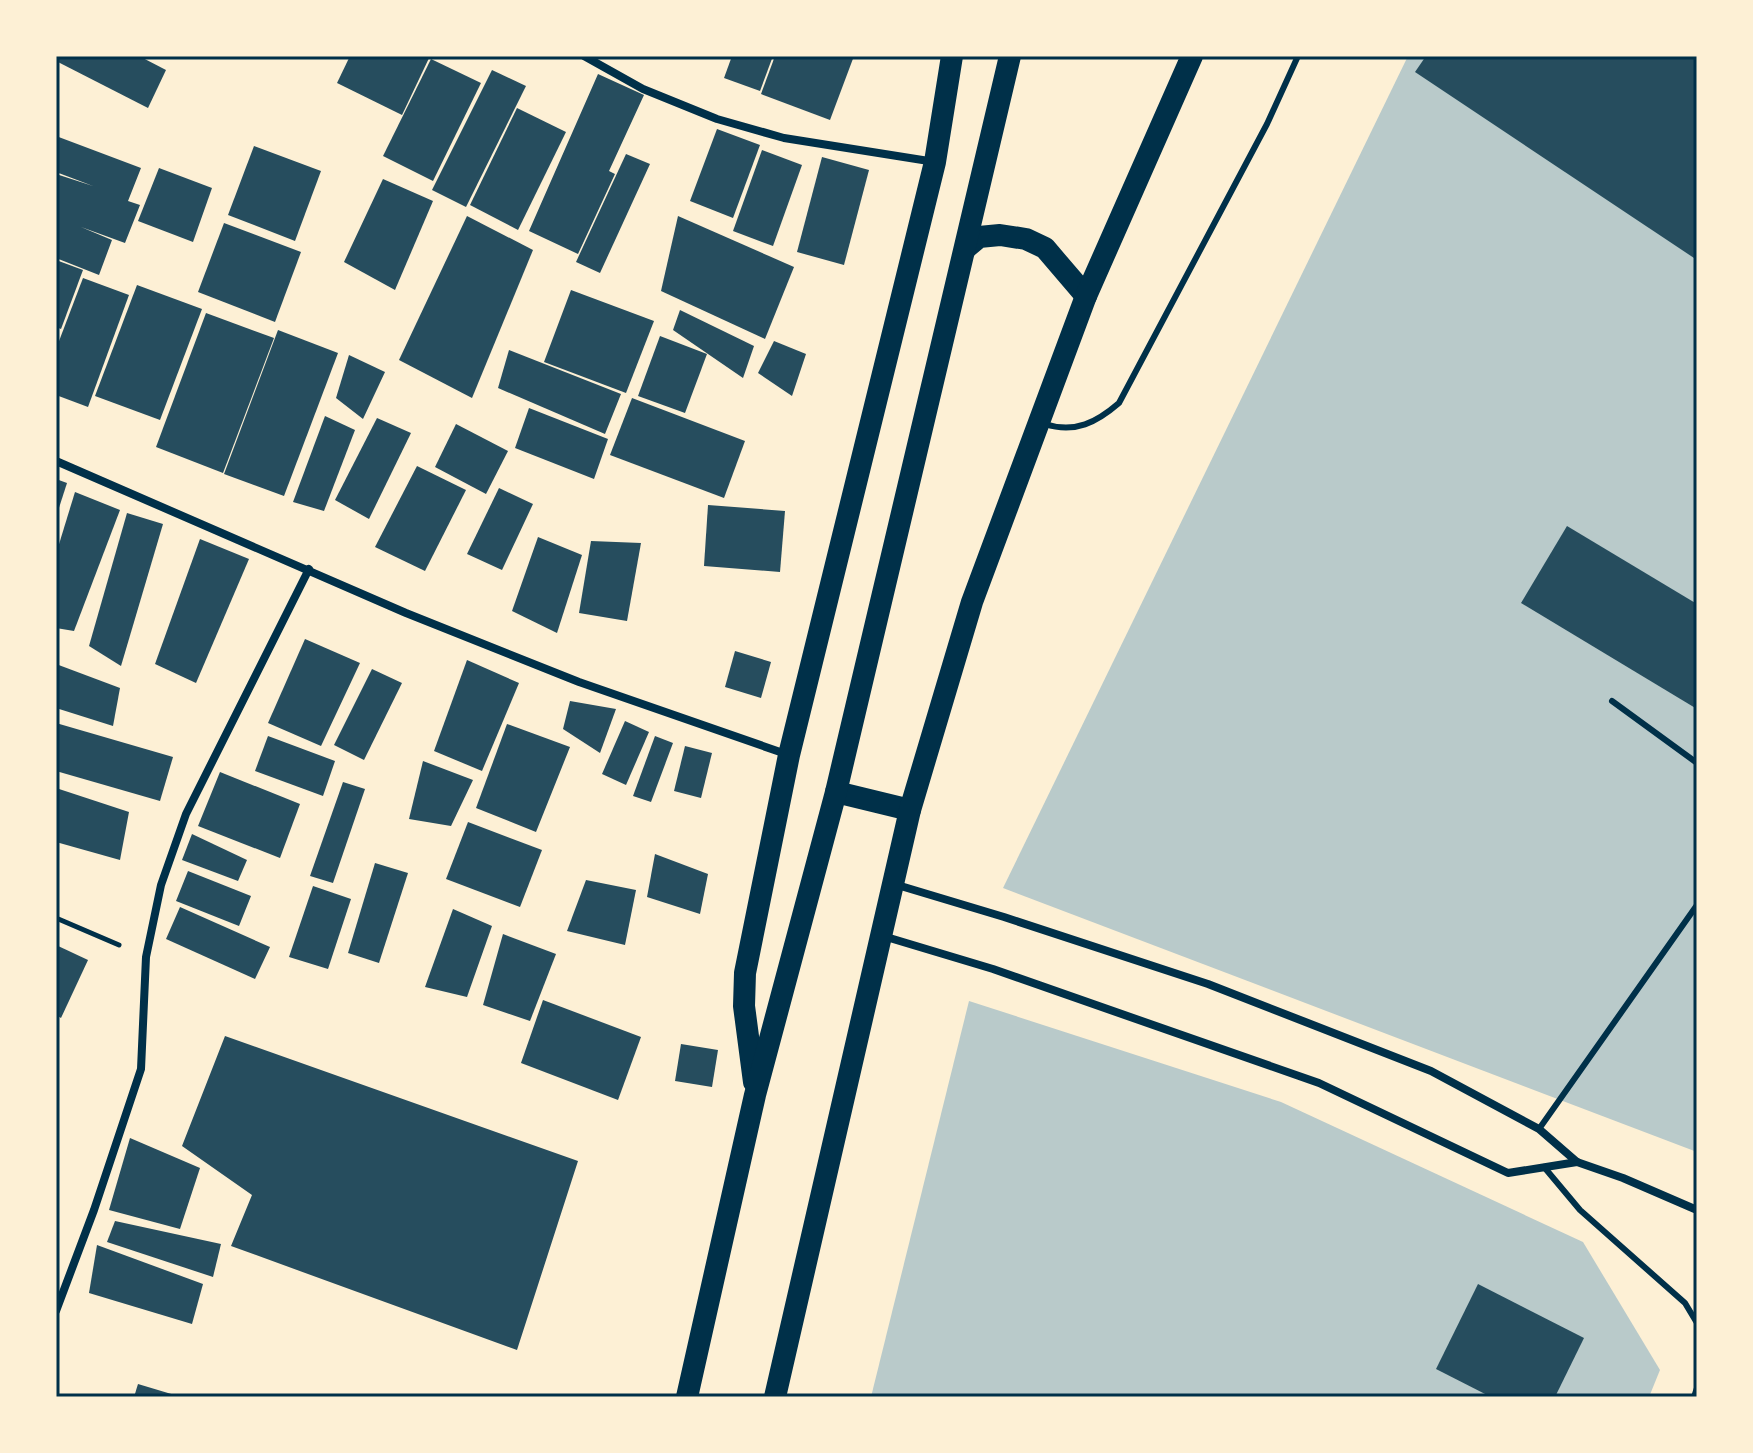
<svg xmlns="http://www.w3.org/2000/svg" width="1753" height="1453" font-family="Poppins,sans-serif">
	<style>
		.green { fill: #b9caca }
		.building { fill: #264d5e }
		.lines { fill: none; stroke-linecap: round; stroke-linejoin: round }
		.path { stroke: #003049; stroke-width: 5 }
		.service { stroke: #003049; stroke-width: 6 }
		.minor { stroke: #003049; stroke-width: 8 }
		.trunk { stroke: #003049; stroke-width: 22 }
		.neatline { fill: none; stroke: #003049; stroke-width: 3 }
	</style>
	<rect width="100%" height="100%" fill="#fdf0d5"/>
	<!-- green -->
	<g class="green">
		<polygon points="1408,56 1697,56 1697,1152 1003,888"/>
		<polygon points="969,1001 1281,1102 1583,1242 1660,1370 1649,1397 871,1397"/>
	</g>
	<!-- building -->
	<g class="building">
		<polygon points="56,56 139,56 166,70 148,108 56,61"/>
		<polygon points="350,56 430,56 402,115 337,83"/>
		<polygon points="732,56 773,56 760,91 724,78"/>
		<polygon points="775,56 854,56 830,120 761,94"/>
		<polygon points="1426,56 1697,56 1697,260 1415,72"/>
		<polygon points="431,59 481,83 433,181 383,156"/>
		<polygon points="492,70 526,86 466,207 432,190"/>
		<polygon points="598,74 644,95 609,171 615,174 578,254 529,231"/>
		<polygon points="517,108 566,132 518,230 470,205"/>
		<polygon points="717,129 760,145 733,218 690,201"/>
		<polygon points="56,136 141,168 128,201 140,205 125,243 81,227 112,240 99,275 56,258 56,174 93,186 56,172"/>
		<polygon points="254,146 321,171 295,241 228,215"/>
		<polygon points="762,150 802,165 773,246 733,231"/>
		<polygon points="626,154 650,164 600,273 576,262"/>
		<polygon points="822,157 869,170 844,265 797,252"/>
		<polygon points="159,168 212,188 193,242 138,221"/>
		<polygon points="383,179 433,201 395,290 344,262"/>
		<polygon points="467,216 533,250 472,398 399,360"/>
		<polygon points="678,216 794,267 765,339 661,291"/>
		<polygon points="224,223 301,252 275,322 198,292"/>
		<polygon points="56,260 83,270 61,329 56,327"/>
		<polygon points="83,278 129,295 88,407 56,395 56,349"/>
		<polygon points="137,285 202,309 160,420 95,396"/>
		<polygon points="571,290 654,321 626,393 544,362"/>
		<polygon points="680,310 754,346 743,378 673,330"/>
		<polygon points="206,313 274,338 223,473 156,447"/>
		<polygon points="278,330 338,353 284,496 224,474"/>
		<polygon points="660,336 707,354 685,413 638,396"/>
		<polygon points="774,341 806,354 792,396 758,373"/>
		<polygon points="509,350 621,394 605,434 498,388"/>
		<polygon points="349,355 385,372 363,419 336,398"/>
		<polygon points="632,398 745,441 724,498 610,455"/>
		<polygon points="529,408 608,439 594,479 515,448"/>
		<polygon points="325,416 355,430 324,511 293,502"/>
		<polygon points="377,418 411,433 369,519 335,500"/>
		<polygon points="456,424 508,451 486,494 435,467"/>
		<polygon points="417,466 466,490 425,571 375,547"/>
		<polygon points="56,479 67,483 57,514 56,513"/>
		<polygon points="499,488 533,504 502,570 467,554"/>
		<polygon points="75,492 120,510 74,631 56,628 56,554"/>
		<polygon points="708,505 785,511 780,572 704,566"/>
		<polygon points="127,513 163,524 121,666 89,646"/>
		<polygon points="1567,526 1697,604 1697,709 1521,603"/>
		<polygon points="538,537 582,555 557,633 512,611"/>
		<polygon points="200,539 249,559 196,683 155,664"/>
		<polygon points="591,541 641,543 627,621 579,613"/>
		<polygon points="305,639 360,663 321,746 268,723"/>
		<polygon points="735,651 771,662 761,698 725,687"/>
		<polygon points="467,660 519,683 482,771 434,751"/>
		<polygon points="56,664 120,688 113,726 56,708"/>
		<polygon points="372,669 402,683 364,760 334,745"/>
		<polygon points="570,701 616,709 600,753 563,729"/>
		<polygon points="625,721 649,732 626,785 602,774"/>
		<polygon points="56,723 173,757 160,801 56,771"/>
		<polygon points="507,724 570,747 536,832 476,808"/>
		<polygon points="268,736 335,761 323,796 255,771"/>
		<polygon points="655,736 673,743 651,802 633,796"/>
		<polygon points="685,746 712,753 701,798 674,791"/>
		<polygon points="423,761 473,780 451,826 409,819"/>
		<polygon points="220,772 300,804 280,858 198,826"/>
		<polygon points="343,782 365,789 333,883 310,876"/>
		<polygon points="56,788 129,812 120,860 56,842"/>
		<polygon points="468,822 542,850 520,907 446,879"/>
		<polygon points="192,834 247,860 238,881 182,860"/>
		<polygon points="655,854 708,874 700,914 647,897"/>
		<polygon points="375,863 408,873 379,963 348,953"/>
		<polygon points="188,871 251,896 239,926 176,901"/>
		<polygon points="586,880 636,890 625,945 567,931"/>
		<polygon points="313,886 351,899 328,969 289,957"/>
		<polygon points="180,907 270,947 255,979 166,939"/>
		<polygon points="453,909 492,926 467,997 425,987"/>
		<polygon points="503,934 556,954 530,1021 483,1005"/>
		<polygon points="56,945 88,960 61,1018 56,1015"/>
		<polygon points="543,1000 641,1037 618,1100 521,1063"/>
		<polygon points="225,1036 578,1161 517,1350 231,1246 252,1195 182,1146"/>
		<polygon points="681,1044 718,1050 712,1087 675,1081"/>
		<polygon points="130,1138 200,1168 180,1229 109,1210"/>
		<polygon points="115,1221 221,1244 213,1277 107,1242"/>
		<polygon points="97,1245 203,1284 192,1324 89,1293"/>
		<polygon points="1478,1284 1584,1338 1555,1397 1491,1397 1436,1369"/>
		<polygon points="138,1384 178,1396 178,1397 134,1397"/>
	</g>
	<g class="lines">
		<!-- path -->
		<polyline class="path" points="56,918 119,945"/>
		<!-- service -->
		<g class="service">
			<path d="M1045,424C1075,434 1097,422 1119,403L1267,124L1298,56"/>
			<polyline points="1612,701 1697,763"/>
			<polyline points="1539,1129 1697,905"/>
			<polyline points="1544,1167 1580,1210 1685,1303 1697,1323"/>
			<polyline points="1694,1397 1697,1388"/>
		</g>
		<!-- minor -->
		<g class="minor">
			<polyline points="584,56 643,89 717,119 784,138 935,162"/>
			<polyline points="56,461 406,613 579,682 786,754"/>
			<polyline points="894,884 1004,917 1208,984 1431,1071 1539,1129 1577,1162 1623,1178 1697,1210"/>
			<polyline points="883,936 993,969 1319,1083 1508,1173 1577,1162"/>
			<polyline points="56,1311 94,1210 141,1069 146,957 161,885 186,814 309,569"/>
		</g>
		<!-- trunk -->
		<g class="trunk">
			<polyline points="966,248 979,237 1000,235 1026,239 1045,248 1086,296"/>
			<polyline points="836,792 910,810"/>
			<polyline points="754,1082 744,1006 745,973 789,755 935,162 952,56"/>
			<polyline points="687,1397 755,1095 836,792 1010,56"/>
			<polyline points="775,1397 910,810 972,602 1086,296 1192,56"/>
		</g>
	</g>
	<!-- border -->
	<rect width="1753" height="1453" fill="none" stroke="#fdf0d5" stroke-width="116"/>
	<rect x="58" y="58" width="1637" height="1337" class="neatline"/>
</svg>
